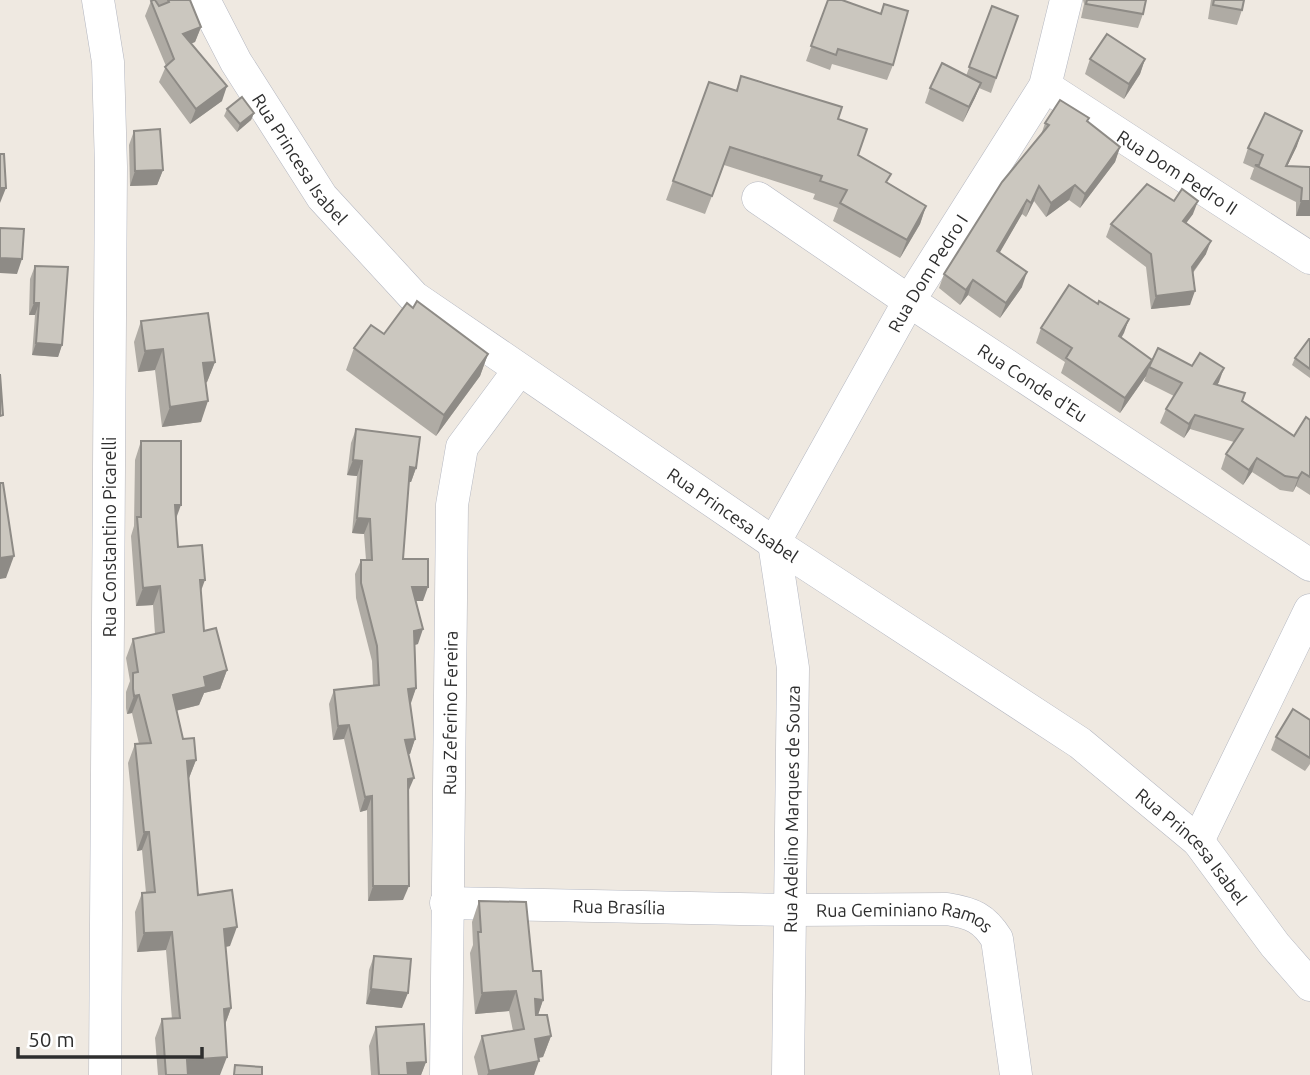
<svg xmlns="http://www.w3.org/2000/svg" width="1310" height="1075" font-family="Ubuntu,sans-serif">
	<style>
		.lines { fill: none; stroke-linecap: round; stroke-linejoin: round }
		.minor-casing { stroke: #b4b7c1; stroke-width: 33 }
		.minor { stroke: #fff; stroke-width: 32 }
		.wall { fill: #afaba4 }
		.shaded-wall { fill: #8e8b86 }
		.building { fill: #cbc7bf; stroke: #8e8b86; stroke-width: 2 }
		.labels { text-anchor: middle; dominant-baseline: central; stroke-width: 6; stroke-linejoin: round; paint-order: stroke }
		.street-label { font-size: 18px; fill: #2e2e2e; stroke: #fff }
	</style>
	<rect width="100%" height="100%" fill="#efe9e1"/>
	<g class="lines">
		<defs>
			<g id="minor">
				<polyline points="98,0 108,62 111,167 105,1075"/>
				<path id="s1" d="M204,0L236,62L322,197L414,297L774,543L1080,743L1198,841L1275,945L1310,985"/>
				<path id="s2" d="M1045,86L1310,258"/>
				<path id="s3" d="M758,198L909,301L1310,565"/>
				<polyline points="1198,841 1310,610"/>
				<path id="s4" d="M446,903L792,910L947,909C972,913 984,918 997,939L1016,1075"/>
				<path id="s5" d="M446,1075L452,505L462,447L519,370"/>
				<path id="s6" d="M788,1075L793,668L774,543L909,301L1045,86L1066,0"/>
			</g>
		</defs>
		<!-- minor casing -->
		<use href="#minor" class="minor-casing"/>
		<!-- minor -->
		<use href="#minor" class="minor"/>
	</g>
	<!-- wall -->
	<g class="wall">
		<polygon points="156,0 190,0 201,27 195,42 191,43 222,101 190,124 159,82 166,66 145,16 151,1 158,4"/>
		<polygon points="828,0 880,14 884,4 893,65 887,80 832,64 830,70 806,61"/>
		<polygon points="1083,0 1146,0 1143,14 1138,28 1081,18 1084,4"/>
		<polygon points="1211,0 1244,0 1242,10 1237,25 1208,19"/>
		<polygon points="992,6 1018,16 991,93 979,88 963,122 925,103 930,88 966,76"/>
		<polygon points="1090,59 1145,59 1140,74 1124,99 1085,74"/>
		<polygon points="741,76 838,119 858,155 888,183 926,206 920,224 900,258 833,221 838,208 813,199 815,194 724,165 705,214 666,200 709,82 736,90"/>
		<polygon points="227,109 254,113 251,120 237,132 224,116"/>
		<polygon points="1088,122 1120,147 1115,162 1080,208 1069,200 1046,217 1034,201 1026,217 1022,214 999,253 1022,287 1000,318 968,295 960,305 939,288 944,274 1041,135 1045,123"/>
		<polygon points="134,131 163,170 157,185 130,186 129,145"/>
		<polygon points="1297,146 1287,166 1310,167 1310,216 1296,216 1296,202 1250,179 1254,168 1243,163 1248,148"/>
		<polygon points="1193,214 1186,223 1206,254 1193,273 1190,305 1151,309 1146,267 1106,237 1111,224"/>
		<polygon points="35,266 62,345 58,357 32,355 35,315 29,315 30,279"/>
		<polygon points="1098,304 1129,319 1121,338 1152,360 1219,382 1217,384 1294,436 1310,420 1310,495 1296,486 1293,492 1280,490 1252,472 1243,485 1221,469 1226,454 1234,442 1190,429 1184,438 1160,423 1166,409 1174,396 1144,381 1146,376 1120,413 1061,373 1065,362 1036,343 1041,328"/>
		<polygon points="413,308 488,354 480,376 436,436 346,370 354,348 384,334"/>
		<polygon points="141,321 215,362 207,382 206,383 201,422 162,427 155,370 138,372 134,342"/>
		<polygon points="1310,339 1310,378 1292,365 1295,358"/>
		<polygon points="356,429 416,468 411,482 409,482 403,559 423,601 416,601 418,644 415,645 416,688 410,703 415,739 410,754 408,754 408,792 403,900 368,901 367,810 360,812 344,739 333,740 329,704 334,690 373,685 372,661 356,598 355,574 361,560 366,560 364,534 352,533 357,476 347,475 351,443"/>
		<polygon points="141,441 176,518 178,547 200,591 204,631 227,670 220,689 204,693 199,705 176,711 183,739 196,760 189,778 198,895 230,946 225,947 231,1008 225,1025 220,1075 158,1075 155,1038 162,1019 172,1019 166,950 137,952 135,912 142,893 146,893 142,850 137,851 128,763 135,744 139,744 132,713 127,714 126,708 126,692 130,681 126,658 133,639 155,634 153,605 136,606 131,536 134,526 135,460"/>
		<polygon points="1310,720 1310,764 1305,771 1271,750 1276,737"/>
		<polygon points="479,901 533,971 543,1000 538,1015 551,1036 543,1057 538,1058 534,1075 478,1075 474,1057 482,1036 513,1031 509,1011 475,1014 470,953 473,945 472,922"/>
		<polygon points="374,956 402,1008 366,1004 369,970"/>
		<polygon points="376,1027 426,1062 421,1075 371,1075 369,1046"/>
	</g>
	<!-- shaded-wall -->
	<g class="shaded-wall">
		<polygon points="201,27 195,42 178,49 183,34"/>
		<polygon points="1145,59 1140,74 1124,99 1129,84"/>
		<polygon points="981,83 975,98 963,122 969,107"/>
		<polygon points="227,86 222,101 190,124 196,109"/>
		<polygon points="254,113 251,120 237,132 240,124"/>
		<polygon points="1302,131 1297,146 1280,181 1286,166"/>
		<polygon points="1120,147 1115,162 1080,208 1085,194"/>
		<polygon points="163,170 157,185 130,186 135,171"/>
		<polygon points="1075,185 1069,200 1046,217 1051,203"/>
		<polygon points="1039,186 1034,201 1026,217 1031,203"/>
		<polygon points="0,188 6,188 0,203"/>
		<polygon points="1027,200 1022,214 992,266 997,251"/>
		<polygon points="1198,201 1193,214 1178,234 1183,221"/>
		<polygon points="1301,201 1310,201 1310,216 1296,216"/>
		<polygon points="926,206 920,224 900,258 907,240"/>
		<polygon points="1211,241 1206,254 1187,280 1192,267"/>
		<polygon points="0,258 22,259 17,274 0,273"/>
		<polygon points="1027,272 1022,287 1000,318 1006,303"/>
		<polygon points="973,280 968,295 960,305 966,290"/>
		<polygon points="1195,291 1190,305 1151,309 1156,296"/>
		<polygon points="34,303 39,303 35,315 29,315"/>
		<polygon points="1129,319 1124,333 1114,351 1119,336"/>
		<polygon points="36,343 62,345 58,357 32,355"/>
		<polygon points="163,349 155,370 138,372 145,351"/>
		<polygon points="488,354 480,376 436,436 444,415"/>
		<polygon points="1152,360 1146,376 1120,413 1125,398"/>
		<polygon points="215,362 207,382 196,384 203,363"/>
		<polygon points="1224,368 1219,382 1209,398 1214,384"/>
		<polygon points="208,401 201,422 162,427 170,407"/>
		<polygon points="1195,415 1190,429 1184,438 1189,424"/>
		<polygon points="1257,458 1252,472 1243,485 1249,470"/>
		<polygon points="353,460 362,461 357,476 347,475"/>
		<polygon points="410,467 416,468 411,482 405,482"/>
		<polygon points="1302,472 1296,486 1293,492 1298,478"/>
		<polygon points="175,505 181,505 174,524"/>
		<polygon points="357,518 370,519 364,534 352,533"/>
		<polygon points="14,556 6,578 0,579 0,558"/>
		<polygon points="200,580 205,580 198,599"/>
		<polygon points="160,586 153,605 136,606 143,588"/>
		<polygon points="412,587 428,587 423,601 407,601"/>
		<polygon points="423,629 418,644 409,646 414,631"/>
		<polygon points="227,670 220,689 204,693 199,705 166,713 173,695 204,677"/>
		<polygon points="416,688 411,703 403,703 408,689"/>
		<polygon points="139,695 132,713 127,714 134,696"/>
		<polygon points="349,725 344,739 333,740 338,726"/>
		<polygon points="415,739 410,754 399,755 405,740"/>
		<polygon points="196,760 189,778 181,779 187,761"/>
		<polygon points="414,778 408,792 408,779"/>
		<polygon points="372,796 367,810 360,812 365,797"/>
		<polygon points="144,832 149,832 142,850 137,851"/>
		<polygon points="373,886 409,886 403,900 368,901"/>
		<polygon points="237,927 230,946 217,948 224,929"/>
		<polygon points="172,932 166,950 137,952 144,933"/>
		<polygon points="371,989 408,993 402,1008 366,1004"/>
		<polygon points="516,991 509,1011 475,1014 482,993"/>
		<polygon points="535,999 543,1000 536,1021"/>
		<polygon points="231,1008 224,1027 224,1009"/>
		<polygon points="551,1036 543,1057 527,1060 535,1039"/>
		<polygon points="227,1057 220,1075 181,1075 187,1060"/>
		<polygon points="539,1061 534,1075 487,1075 489,1071"/>
		<polygon points="426,1062 421,1075 403,1075 407,1063"/>
	</g>
	<!-- building -->
	<g class="building">
		<polygon points="153,0 155,0 159,6 169,2 168,0 190,0 201,27 183,34 227,86 196,109 165,67 174,59 151,1"/>
		<polygon points="828,0 842,0 881,14 884,4 908,11 893,65 838,49 836,55 811,46"/>
		<polygon points="1087,0 1146,0 1143,14 1086,4"/>
		<polygon points="1214,0 1244,0 1242,10 1213,5"/>
		<polygon points="992,6 1018,16 996,78 969,67"/>
		<polygon points="1107,34 1145,59 1129,84 1090,59"/>
		<polygon points="942,63 981,83 969,107 930,88"/>
		<polygon points="741,76 842,107 838,119 867,129 858,155 891,174 886,182 926,206 907,240 840,203 847,190 820,181 822,176 730,147 712,196 673,181 709,82 737,91"/>
		<polygon points="242,97 254,113 240,124 227,109"/>
		<polygon points="1060,100 1089,118 1087,121 1120,147 1085,194 1075,185 1051,203 1039,186 1031,203 1027,200 997,251 1027,272 1006,303 973,280 966,290 944,274 1002,182 1049,125 1045,123"/>
		<polygon points="1265,113 1302,131 1286,166 1310,167 1310,201 1301,201 1302,188 1255,165 1259,165 1263,155 1248,148"/>
		<polygon points="160,129 163,170 135,171 134,131"/>
		<polygon points="0,154 4,154 6,188 0,188"/>
		<polygon points="1147,184 1174,201 1182,189 1198,201 1183,221 1211,241 1192,267 1195,291 1156,296 1151,254 1111,224"/>
		<polygon points="0,228 24,229 22,259 0,258"/>
		<polygon points="35,266 68,267 62,345 36,343 39,303 34,303"/>
		<polygon points="1069,285 1098,304 1099,301 1129,319 1119,336 1152,360 1125,398 1066,358 1072,348 1041,328"/>
		<polygon points="417,301 488,354 444,415 354,348 371,325 384,334 407,303 413,308"/>
		<polygon points="208,313 215,362 203,363 208,401 170,407 163,349 145,351 141,321"/>
		<polygon points="1309,339 1310,339 1310,369 1295,358"/>
		<polygon points="1158,348 1192,366 1200,353 1224,368 1214,384 1245,393 1242,401 1294,436 1306,417 1310,420 1310,477 1302,472 1298,478 1285,476 1257,458 1249,470 1226,454 1243,429 1195,415 1189,424 1166,409 1182,383 1149,367"/>
		<polygon points="0,374 3,415 0,416"/>
		<polygon points="356,429 420,437 416,468 410,467 403,559 428,559 428,587 412,587 423,629 414,631 416,688 408,689 415,739 405,740 414,778 408,779 409,886 373,886 372,796 365,797 349,725 338,726 334,690 379,685 377,646 361,583 361,560 372,560 370,519 357,518 362,461 353,460"/>
		<polygon points="141,441 181,441 181,505 175,505 178,547 202,545 205,580 200,580 204,631 216,628 227,670 204,677 206,687 173,695 183,739 194,738 196,760 187,761 198,895 232,890 237,927 224,929 231,1008 224,1009 227,1057 187,1060 188,1075 166,1075 162,1019 180,1018 172,932 144,933 142,893 155,892 149,832 144,832 135,744 151,743 139,695 134,696 133,689 133,673 138,672 133,639 164,632 160,586 143,588 137,517 141,517"/>
		<polygon points="0,483 3,483 14,556 0,558"/>
		<polygon points="1293,709 1310,720 1310,758 1276,737"/>
		<polygon points="479,901 526,902 533,971 541,971 543,1000 535,999 536,1015 547,1015 551,1036 535,1039 539,1061 489,1071 482,1036 524,1029 516,991 482,993 478,932 481,932"/>
		<polygon points="374,956 411,959 408,993 371,989"/>
		<polygon points="424,1024 426,1062 407,1063 408,1075 379,1075 376,1027"/>
		<polygon points="235,1065 262,1067 262,1075 234,1075"/>
	</g>
	<g class="labels">
		<!-- street labels -->
		<g class="street-label">
			<text stroke="none"><textPath href="#s1" startOffset="186">Rua Princesa Isabel</textPath></text>
			<text stroke="none"><textPath href="#s2" startOffset="158">Rua Dom Pedro II</textPath></text>
			<text stroke="none"><textPath href="#s6" startOffset="844">Rua Dom Pedro I</textPath></text>
			<text stroke="none"><textPath href="#s3" startOffset="331">Rua Conde d'Eu</textPath></text>
			<text stroke="none"><textPath href="#s1" startOffset="752">Rua Princesa Isabel</textPath></text>
			<text transform="translate(109 537) rotate(-90)">Rua Constantino Picarelli</text>
			<text stroke="none"><textPath href="#s5" startOffset="362">Rua Zeferino Fereira</textPath></text>
			<text stroke="none"><textPath href="#s6" startOffset="266">Rua Adelino Marques de Souza</textPath></text>
			<text stroke="none"><textPath href="#s1" startOffset="1320">Rua Princesa Isabel</textPath></text>
			<text stroke="none"><textPath href="#s4" startOffset="173">Rua Brasília</textPath></text>
			<text stroke="none"><textPath href="#s4" startOffset="460">Rua Geminiano Ramos</textPath></text>
		</g>
	</g>
	<!-- scale -->
	<path d="M18 1047v10h184v-10" fill="none" stroke="#2e2e2e" stroke-width="3.5"/>
	<text x="28" y="1047" font-size="21" fill="#2e2e2e" stroke="#ffffff" stroke-width="5" paint-order="stroke">50 m</text>
</svg>
